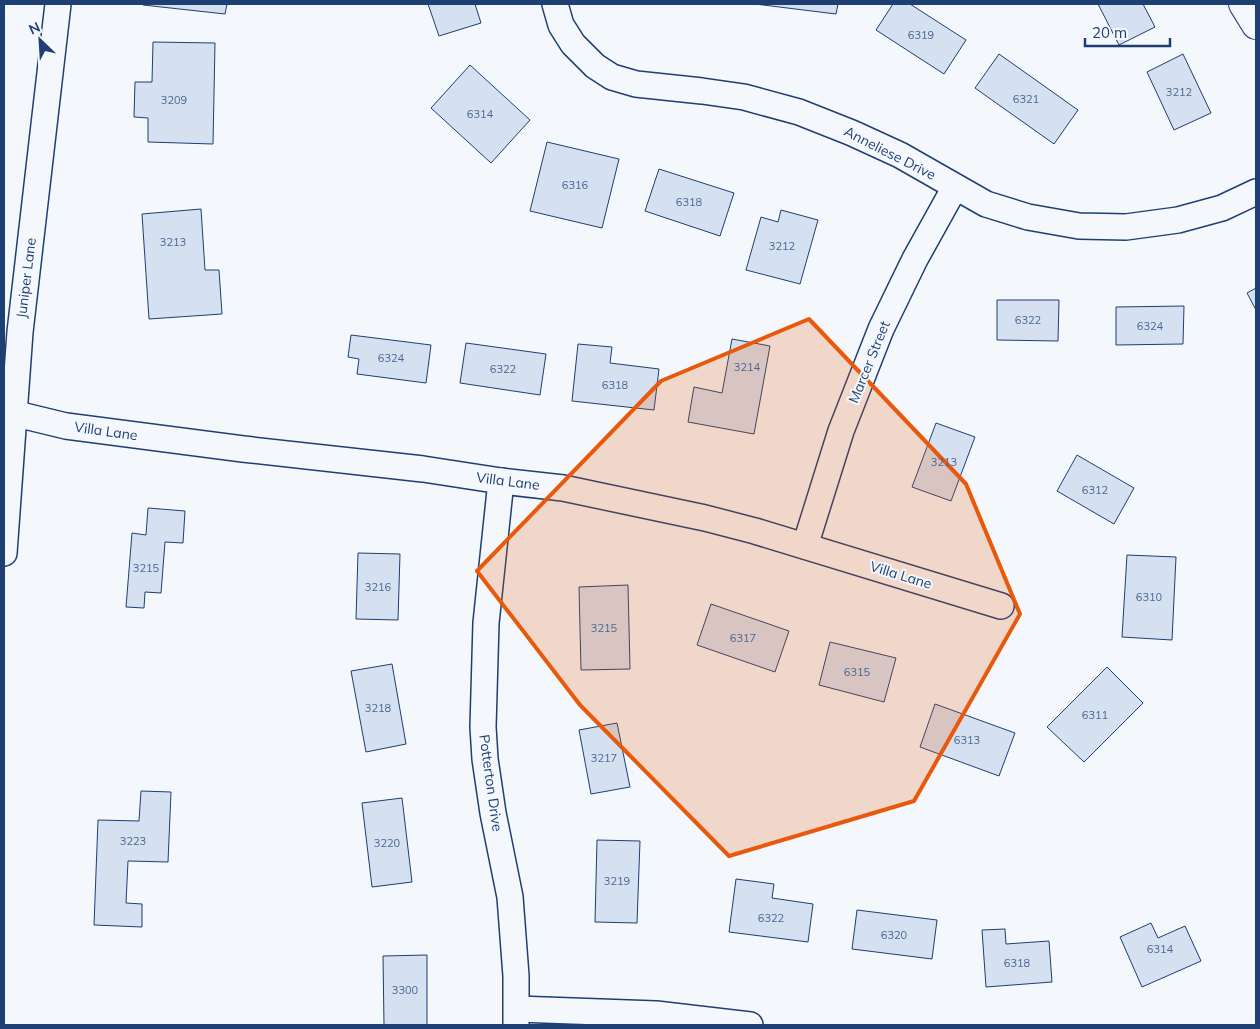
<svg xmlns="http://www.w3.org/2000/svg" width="1260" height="1029" font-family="Mulish,sans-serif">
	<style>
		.building { fill: #d5e0f0; stroke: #1d3f73 }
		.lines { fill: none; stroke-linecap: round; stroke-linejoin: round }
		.minor-casing { stroke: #1d3f73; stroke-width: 28 }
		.tertiary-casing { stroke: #1d3f73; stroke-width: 30 }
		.minor { stroke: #f4f7fb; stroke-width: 25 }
		.tertiary { stroke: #f4f7fb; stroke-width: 28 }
		.marked { fill: #e8590c; fill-opacity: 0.2; stroke: #e8590c; stroke-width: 4; stroke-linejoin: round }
		.labels { text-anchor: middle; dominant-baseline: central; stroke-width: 4; stroke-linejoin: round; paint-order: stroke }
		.number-label { font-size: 11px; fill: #4b6792 }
		.street-label { font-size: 14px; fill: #1d3f73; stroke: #f4f7fb }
	</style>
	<rect width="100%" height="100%" fill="#f4f7fb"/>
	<!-- building -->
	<g class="building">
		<polygon points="143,4 227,4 225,14 143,5"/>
		<polygon points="428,4 475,4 481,23 439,36"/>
		<polygon points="755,4 838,4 836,14"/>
		<polygon points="893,4 910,4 966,40 944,74 876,30"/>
		<polygon points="1098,4 1143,4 1155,27 1119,45"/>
		<polygon points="153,42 215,43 213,144 148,142 148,118 134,117 135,82 152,82"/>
		<polygon points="999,54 1078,110 1054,144 975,88"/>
		<polygon points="1183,54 1211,113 1174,130 1147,72"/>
		<polygon points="470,65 530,120 491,163 431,108"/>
		<polygon points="547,142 619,159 602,228 530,211"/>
		<polygon points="659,169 734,193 720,236 645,211"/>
		<polygon points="201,209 205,270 219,270 222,314 149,319 142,214"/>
		<polygon points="781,210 818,220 800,284 746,270 761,217 778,222"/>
		<polygon points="1256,288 1256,310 1247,293"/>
		<polygon points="997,300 1059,300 1058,341 997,340"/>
		<polygon points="1184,306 1183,344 1116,345 1116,307"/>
		<polygon points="351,335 431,345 426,383 357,374 359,359 348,357"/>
		<polygon points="732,339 770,346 754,434 688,422 694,387 722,393"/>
		<polygon points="466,343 546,354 540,395 460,383"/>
		<polygon points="578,344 612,347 610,363 659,369 654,410 572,401"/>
		<polygon points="936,423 975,437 951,501 912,487"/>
		<polygon points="1077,455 1134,488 1114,524 1057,491"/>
		<polygon points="148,508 185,511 183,543 165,542 161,593 145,592 144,608 126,607 132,533 146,535"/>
		<polygon points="358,553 400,554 398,620 356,619"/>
		<polygon points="1127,555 1176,557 1172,640 1122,637"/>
		<polygon points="628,585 630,669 581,670 579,587"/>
		<polygon points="711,604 789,631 775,672 697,645"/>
		<polygon points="830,642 896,658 884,702 819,685"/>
		<polygon points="392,664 406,744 366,752 351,671"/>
		<polygon points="1107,667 1143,703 1084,762 1047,727"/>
		<polygon points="935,704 1015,733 999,776 920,747"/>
		<polygon points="617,723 630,787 591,794 579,730"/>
		<polygon points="141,791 171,792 168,862 128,861 126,903 142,904 142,927 94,925 98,820 139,821"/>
		<polygon points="402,798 412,882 372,887 362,803"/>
		<polygon points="597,840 640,841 637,923 595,922"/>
		<polygon points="736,879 774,884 772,898 813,904 808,942 729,932"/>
		<polygon points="857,910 937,920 932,959 852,949"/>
		<polygon points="1151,923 1158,938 1185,926 1201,961 1142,987 1120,937"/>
		<polygon points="1005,929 1006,944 1049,941 1052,982 986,987 982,930"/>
		<polygon points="427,955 427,1025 384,1025 383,956"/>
	</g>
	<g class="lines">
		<defs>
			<g id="minor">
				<polyline points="555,4 561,25 573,44 595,66 612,77 636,84 702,91 744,97 799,112 852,133 900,155 986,204 1028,217 1079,226 1126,227 1178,220 1222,208 1256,192"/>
				<polyline points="4,411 66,426 243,449 423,469 501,481 563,488 705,518 755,531 1001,606"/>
				<polyline points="501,481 486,623 483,727 485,759 493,813 510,897 516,976 516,1025"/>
				<polyline points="805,546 841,431 881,329 915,259 955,187"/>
				<polyline points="4,553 20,332 58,4"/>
				<polyline points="517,1009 656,1014 750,1025"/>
			</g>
			<polyline id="tertiary" points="1243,4 1256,25"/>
		</defs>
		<!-- minor casing -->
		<use href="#minor" class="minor-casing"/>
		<!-- tertiary casing -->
		<use href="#tertiary" class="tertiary-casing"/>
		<!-- minor -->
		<use href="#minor" class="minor"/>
		<!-- tertiary -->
		<use href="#tertiary" class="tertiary"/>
	</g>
	<!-- marked area -->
	<path class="marked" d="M809,319L966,484L1020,614L914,801L729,856L580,705L477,571L661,381Z"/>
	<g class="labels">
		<!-- number labels -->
		<g class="number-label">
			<text x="921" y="35">6319</text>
			<text x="1179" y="92">3212</text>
			<text x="1026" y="99">6321</text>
			<text x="174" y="100">3209</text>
			<text x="480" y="114">6314</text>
			<text x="575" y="185">6316</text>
			<text x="689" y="202">6318</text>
			<text x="173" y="242">3213</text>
			<text x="782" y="246">3212</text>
			<text x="1028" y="320">6322</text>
			<text x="1150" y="326">6324</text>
			<text x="391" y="358">6324</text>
			<text x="747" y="367">3214</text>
			<text x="503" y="369">6322</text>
			<text x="615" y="385">6318</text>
			<text x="944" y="462">3213</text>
			<text x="1095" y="490">6312</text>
			<text x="146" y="568">3215</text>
			<text x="378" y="587">3216</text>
			<text x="1149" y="597">6310</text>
			<text x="604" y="628">3215</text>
			<text x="743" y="638">6317</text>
			<text x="857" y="672">6315</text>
			<text x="378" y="708">3218</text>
			<text x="1095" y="715">6311</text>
			<text x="967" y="740">6313</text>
			<text x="604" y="758">3217</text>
			<text x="133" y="841">3223</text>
			<text x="387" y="843">3220</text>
			<text x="617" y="881">3219</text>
			<text x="771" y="918">6322</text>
			<text x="894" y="935">6320</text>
			<text x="1160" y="949">6314</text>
			<text x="1017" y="963">6318</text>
			<text x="405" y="990">3300</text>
		</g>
		<!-- street labels -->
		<g class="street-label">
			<text transform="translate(890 153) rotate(27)">Anneliese Drive</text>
			<text transform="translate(26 278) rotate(-83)">Juniper Lane</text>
			<text transform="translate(869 362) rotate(-68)">Marcer Street</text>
			<text transform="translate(106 431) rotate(8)">Villa Lane</text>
			<text transform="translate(508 481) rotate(7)">Villa Lane</text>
			<text transform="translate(901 575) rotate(17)">Villa Lane</text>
			<text transform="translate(491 783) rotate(82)">Potterton Drive</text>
		</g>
	</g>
	<!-- border -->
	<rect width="1260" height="1029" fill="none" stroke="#1d3f73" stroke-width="10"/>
	<!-- north arrow -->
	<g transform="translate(40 40) rotate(335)" stroke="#f4f7fb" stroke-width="4" paint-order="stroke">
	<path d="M0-4L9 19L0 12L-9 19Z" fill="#1d3f73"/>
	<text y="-8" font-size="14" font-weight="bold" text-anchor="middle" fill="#1d3f73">N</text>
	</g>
	<!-- scale -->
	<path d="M1085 38v8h85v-8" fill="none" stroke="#1d3f73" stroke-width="2.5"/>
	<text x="1092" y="38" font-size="15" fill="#1d3f73" stroke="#f4f7fb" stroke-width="4" paint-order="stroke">20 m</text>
</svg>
